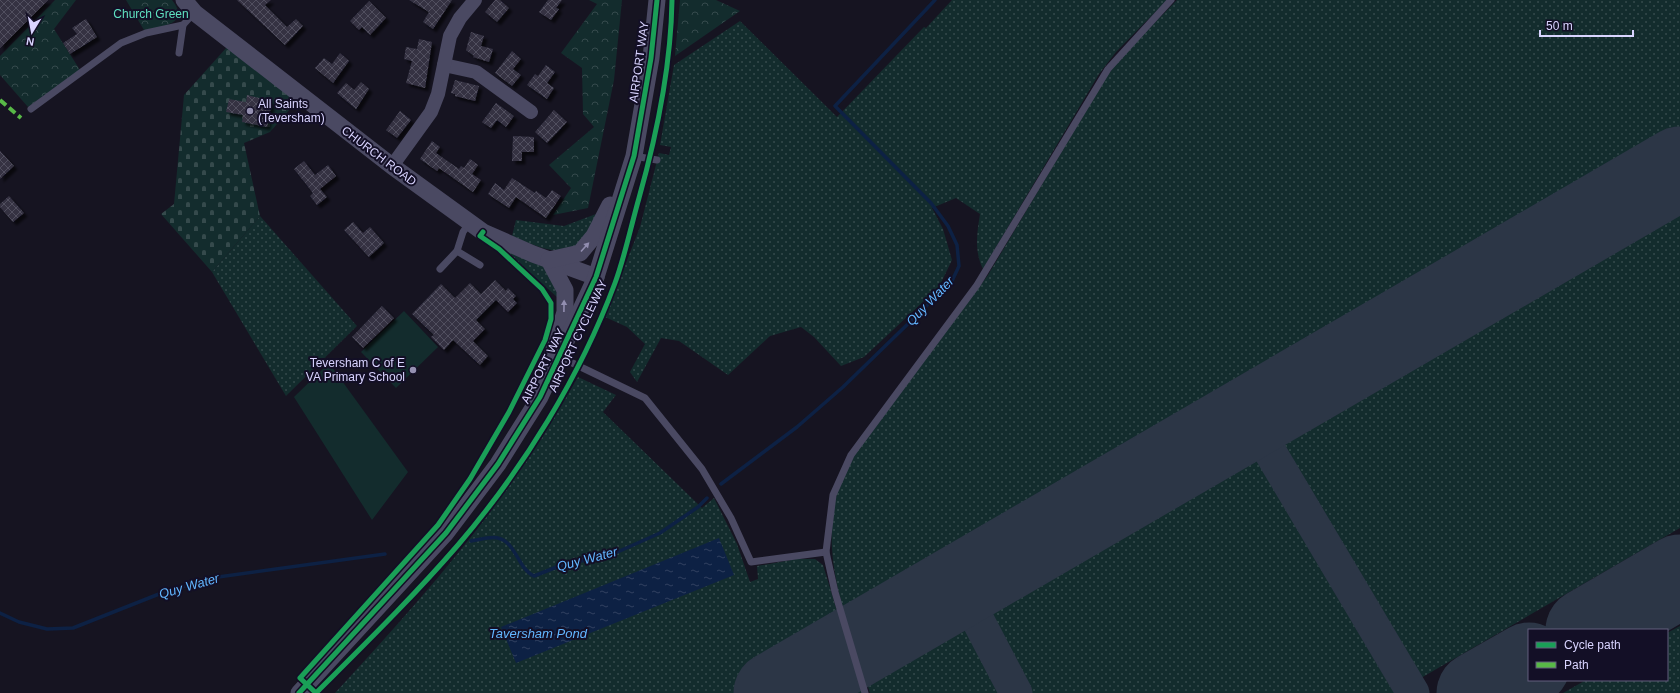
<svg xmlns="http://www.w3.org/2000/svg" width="1680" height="693" font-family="Arial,sans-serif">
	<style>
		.grass { fill: url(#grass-dots) }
		.forest { fill: url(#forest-crowns) }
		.cemetery { fill: url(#cemetery-stones) }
		.pitch { fill: #132c2d }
		.water { fill: url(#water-ripples) }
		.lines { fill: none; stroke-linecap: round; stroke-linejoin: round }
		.stream { stroke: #0d2144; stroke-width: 3.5 }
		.taxiway { stroke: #2c3646; stroke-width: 33 }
		.runway { stroke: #2c3646; stroke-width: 83 }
		.building { fill: url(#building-cross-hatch); filter: url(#shadow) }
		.service { stroke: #4a4962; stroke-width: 7 }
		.minor { stroke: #4a4962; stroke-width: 14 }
		.tertiary { stroke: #4a4962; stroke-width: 17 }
		.quiet { stroke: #58b947; stroke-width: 4; stroke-dasharray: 8 4; stroke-linecap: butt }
		.cycleway-casing { stroke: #130f26; stroke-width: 8 }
		.cycleway { stroke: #1a9f57; stroke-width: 5 }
		.oneway { fill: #928eb0 }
		.poi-dot { fill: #9591b1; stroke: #130f26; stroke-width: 1.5 }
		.labels { text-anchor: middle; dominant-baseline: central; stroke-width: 4; stroke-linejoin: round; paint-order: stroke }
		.park-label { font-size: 12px; fill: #5fe0c0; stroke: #130f26 }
		.street-label { font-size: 12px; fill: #d9d4ff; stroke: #130f26 }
		.poi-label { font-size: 12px; fill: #d9d4ff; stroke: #130f26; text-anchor: start }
		.water-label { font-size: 13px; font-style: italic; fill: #62b6ff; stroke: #130f26 }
	</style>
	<defs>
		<pattern id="grass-dots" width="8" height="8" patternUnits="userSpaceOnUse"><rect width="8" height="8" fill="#132c2d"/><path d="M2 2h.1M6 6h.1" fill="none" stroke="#354a4c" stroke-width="1.8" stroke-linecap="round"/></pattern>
		<pattern id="forest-crowns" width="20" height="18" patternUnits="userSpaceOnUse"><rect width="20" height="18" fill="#132c2d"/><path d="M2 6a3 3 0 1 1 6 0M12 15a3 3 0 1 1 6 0" fill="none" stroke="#354a4c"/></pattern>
		<pattern id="cemetery-stones" width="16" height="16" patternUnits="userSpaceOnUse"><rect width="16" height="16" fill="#132c2d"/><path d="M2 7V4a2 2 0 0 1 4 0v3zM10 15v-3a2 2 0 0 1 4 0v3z" fill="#354a4c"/></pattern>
		<pattern id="water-ripples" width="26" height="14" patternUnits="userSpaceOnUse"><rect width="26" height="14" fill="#0d2144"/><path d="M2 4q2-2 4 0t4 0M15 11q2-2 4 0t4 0" fill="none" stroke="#304060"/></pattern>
		<pattern id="building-cross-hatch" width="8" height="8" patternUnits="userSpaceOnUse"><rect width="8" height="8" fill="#343243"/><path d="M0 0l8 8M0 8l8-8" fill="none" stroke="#514f5f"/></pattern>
		<filter id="shadow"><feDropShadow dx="3.5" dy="3.5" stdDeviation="1" flood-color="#0009"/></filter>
	</defs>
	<rect width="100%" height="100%" fill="#161421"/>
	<!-- grass -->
	<g class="grass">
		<path d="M952,0H1167L1116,52L1099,74L983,269C974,251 977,233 980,214L956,198L932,208L943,229L952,260L939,287L864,357L841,366L814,337L801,327L770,336L728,375L679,341L661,338L637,382L630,372L645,344L627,327L605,317L640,227L659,153L669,155L671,147L660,145L674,65L740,21L837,117L924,27L926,28Z"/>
		<path d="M1177,0H1680V528L1395,693H870C850,629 819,561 837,493C841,479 848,467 855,454L988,275L1106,77L1123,55Z"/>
		<path d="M596,214C593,222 590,230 586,237C569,264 534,245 512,236L516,220L564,226Z"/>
		<polygon points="260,216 357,326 286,396 212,272"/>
		<polygon points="501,246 541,264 552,274 558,298"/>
		<path d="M578,377L616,395L603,412L702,508L714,498L737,544L750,582L758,579L757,566L797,559H815L823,565L862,693H335C400,622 465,551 519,472C541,442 559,409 578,377Z"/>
		<polygon points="1680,626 1680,693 1563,693 1586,680 1667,680 1667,633"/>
	</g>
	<!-- forest -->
	<g class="forest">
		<polygon points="55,0 76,0 54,29 80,70 28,107 0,75 0,56"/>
		<path d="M126,0H172C191,24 162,27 144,30Z"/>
		<polygon points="589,0 622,0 614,80 588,208 553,215 571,188 549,165 594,127 583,114 582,68 561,53 597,4"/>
		<polygon points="680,0 716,0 740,11 675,56"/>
	</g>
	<!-- cemetery -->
	<polygon class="cemetery" points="227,47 298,100 270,132 244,143 260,216 212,272 161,214 174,204 184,95"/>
	<!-- pitch -->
	<g class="pitch">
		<polygon points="404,311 438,347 396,388 361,352"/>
		<polygon points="329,363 408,472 372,520 294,397"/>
	</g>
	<!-- water -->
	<polygon class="water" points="719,538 734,575 516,663 501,627"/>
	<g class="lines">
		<!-- stream -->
		<g class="stream">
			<polyline points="721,484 797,427 843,387 952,281 959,266 957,245 948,226 931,203 835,106 935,0"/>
			<path d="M471,541C478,540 491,536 498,538C516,542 518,569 534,576L562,565L613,554L660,533L698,507L707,498"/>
			<polyline points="0,613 19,622 47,629 73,628 159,594 211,578 385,554"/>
		</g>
		<!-- taxiway -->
		<g class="taxiway">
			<polyline points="1250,418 1413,693"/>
			<polyline points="960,586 1016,693"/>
		</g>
		<!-- runway -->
		<g class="runway">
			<polyline points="1587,630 1680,576"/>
			<polyline points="775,693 1680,168"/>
			<polyline points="1478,693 1529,664"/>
		</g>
	</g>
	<!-- building -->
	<g class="building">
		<polygon points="0,0 48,0 0,48"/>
		<polygon points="237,0 271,0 265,5 287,27 296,19 303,26 285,45"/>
		<polygon points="409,0 452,0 433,29 423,22 429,12"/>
		<polygon points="495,0 500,0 509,8 497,22 485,12"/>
		<polygon points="548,0 562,0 556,8 559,9 551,20 539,12"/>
		<polygon points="369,1 386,18 370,35 362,27 359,30 350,21"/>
		<polygon points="86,19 97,37 70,54 63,43 77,34 72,28"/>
		<polygon points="471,32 484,36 481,46 493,49 489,62 473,57 474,56 466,50"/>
		<polygon points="419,39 432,42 425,88 406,83 412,61 404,59 406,47 417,49"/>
		<polygon points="512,51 521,59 513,69 521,75 512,86 495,73"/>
		<polygon points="340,53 349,61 333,83 315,68 324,58 332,64"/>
		<polygon points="546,65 555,72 547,83 554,88 547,99 527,85 535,74 538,76"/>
		<polygon points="455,80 479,86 475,101 455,96 455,94 451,93"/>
		<polygon points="361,82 369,89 356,109 337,93 346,83 354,90"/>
		<polygon points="247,95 272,101 267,127 242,122 243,115 226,112 229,99 246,102"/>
		<polygon points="496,103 514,116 506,127 497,120 491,128 482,122"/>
		<polygon points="554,110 567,122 547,143 535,132"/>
		<polygon points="400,111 411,120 397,138 386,130"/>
		<polygon points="513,136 534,137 534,152 522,152 522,161 512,161"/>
		<polygon points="432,141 440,147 436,153 459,169 461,166 464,168 470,159 478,165 472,174 481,180 473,192 439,168 437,171 420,159"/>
		<polygon points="0,151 14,166 0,179"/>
		<polygon points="304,161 315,175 328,165 336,176 320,189 327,197 317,205 310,196 313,193 294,169"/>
		<polygon points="512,178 535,193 536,191 546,198 552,190 561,196 546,218 516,197 509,208 488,194 495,183 504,190"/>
		<polygon points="9,196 24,213 13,222 0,207 0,204"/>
		<polygon points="353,222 363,233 370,227 384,243 369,257 344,230"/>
		<polygon points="495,280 506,291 508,288 516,296 513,299 517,303 508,312 496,300 476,320 485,329 473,341 488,356 480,365 453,340 444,350 431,337 434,335 412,314 441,284 455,298 470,283 481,294"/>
		<polygon points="382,306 394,318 363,348 352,337"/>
	</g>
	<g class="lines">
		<!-- service -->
		<g class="service">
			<polyline points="179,53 183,25"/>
			<polyline points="31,109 121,43 146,33 183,25 194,13"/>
			<polyline points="634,156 657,160"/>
			<polyline points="457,251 480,265"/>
			<polyline points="440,269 457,251 463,232 470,222"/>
			<polyline points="560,357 645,398 702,469 731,518 751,562 826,552"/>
			<polyline points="865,693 835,592 826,552 833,495 851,455 977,285 1108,69 1171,0"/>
		</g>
		<!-- minor -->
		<g class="minor">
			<polyline points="444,65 476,72 531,112"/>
			<polyline points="392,166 431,112 438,94 450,36 460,18 475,0"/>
		</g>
		<!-- tertiary -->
		<g class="tertiary">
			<polyline points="184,0 195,13 392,166 483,232 533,254 596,277"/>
			<polyline points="549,260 565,290 565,312 553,351"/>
			<polyline points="549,260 580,253 594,236 610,205"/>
			<polyline points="299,693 446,533 498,464 540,397 596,277 634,156 651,58 657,0"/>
		</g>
		<!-- quiet -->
		<polyline class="quiet" points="0,100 21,118"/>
		<defs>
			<g id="cycleway">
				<path d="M483,232L480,236L499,249L542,289L551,303V319L545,340L509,412L470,479L438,525L300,678L316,693C364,645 413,597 458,545C523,469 580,377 615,283C625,256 631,226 639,198C657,134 671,67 672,0"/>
				<polyline points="299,693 446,533 498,464 540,397 596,277 634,156 651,58 657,0"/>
			</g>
		</defs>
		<!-- cycleway casing -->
		<use href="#cycleway" class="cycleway-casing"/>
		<!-- cycleway -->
		<use href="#cycleway" class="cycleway"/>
	</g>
	<!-- one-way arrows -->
	<defs><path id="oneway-solid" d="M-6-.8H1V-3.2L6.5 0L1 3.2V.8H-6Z"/></defs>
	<g class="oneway">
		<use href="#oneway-solid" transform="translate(585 247) rotate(-48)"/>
		<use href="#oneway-solid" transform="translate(564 306) rotate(-89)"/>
	</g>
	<!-- markers -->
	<g class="poi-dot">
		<circle cx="250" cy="111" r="4"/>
		<circle cx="413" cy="370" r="4"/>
	</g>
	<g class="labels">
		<!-- park labels -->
		<g class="park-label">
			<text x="151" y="14">Church Green</text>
		</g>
		<!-- street labels -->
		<g class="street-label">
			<text transform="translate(639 62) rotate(-82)">AIRPORT WAY</text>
			<text transform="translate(379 156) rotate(37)">CHURCH ROAD</text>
			<text transform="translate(578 336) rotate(-65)">AIRPORT CYCLEWAY</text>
			<text transform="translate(543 366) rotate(-63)">AIRPORT WAY</text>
		</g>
		<!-- poi labels -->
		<g class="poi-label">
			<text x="258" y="104">All Saints<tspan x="258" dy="14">(Teversham)</tspan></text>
			<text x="405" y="363" text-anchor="end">Teversham C of E<tspan x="405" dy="14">VA Primary School</tspan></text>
		</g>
		<!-- water labels -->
		<g class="water-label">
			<text transform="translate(930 301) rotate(-46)">Quy Water</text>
			<text transform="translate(587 559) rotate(-15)">Quy Water</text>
			<text transform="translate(189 586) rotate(-16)">Quy Water</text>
			<text x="538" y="633">Taversham Pond</text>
		</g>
	</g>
	<!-- legend -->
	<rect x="1528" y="629" width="140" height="52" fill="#130f26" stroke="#625e7d"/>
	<rect x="1536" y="642" width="20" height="6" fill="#1a9f57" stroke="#625e7d"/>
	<text x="1564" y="649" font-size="12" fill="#d9d4ff">Cycle path</text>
	<rect x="1536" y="662" width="20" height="6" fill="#58b947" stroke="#625e7d"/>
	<text x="1564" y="669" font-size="12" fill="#d9d4ff">Path</text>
	<!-- north arrow -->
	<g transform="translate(32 32) rotate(190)" stroke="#130f26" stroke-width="3" paint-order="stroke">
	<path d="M0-3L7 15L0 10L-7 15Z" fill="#d9d4ff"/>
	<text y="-6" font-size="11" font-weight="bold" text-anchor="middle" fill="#d9d4ff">N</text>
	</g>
	<!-- scale -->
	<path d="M1540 30v6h93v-6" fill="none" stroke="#d9d4ff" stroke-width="2"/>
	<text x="1546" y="30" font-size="12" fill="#d9d4ff" stroke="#130f26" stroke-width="3" paint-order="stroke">50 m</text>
</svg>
